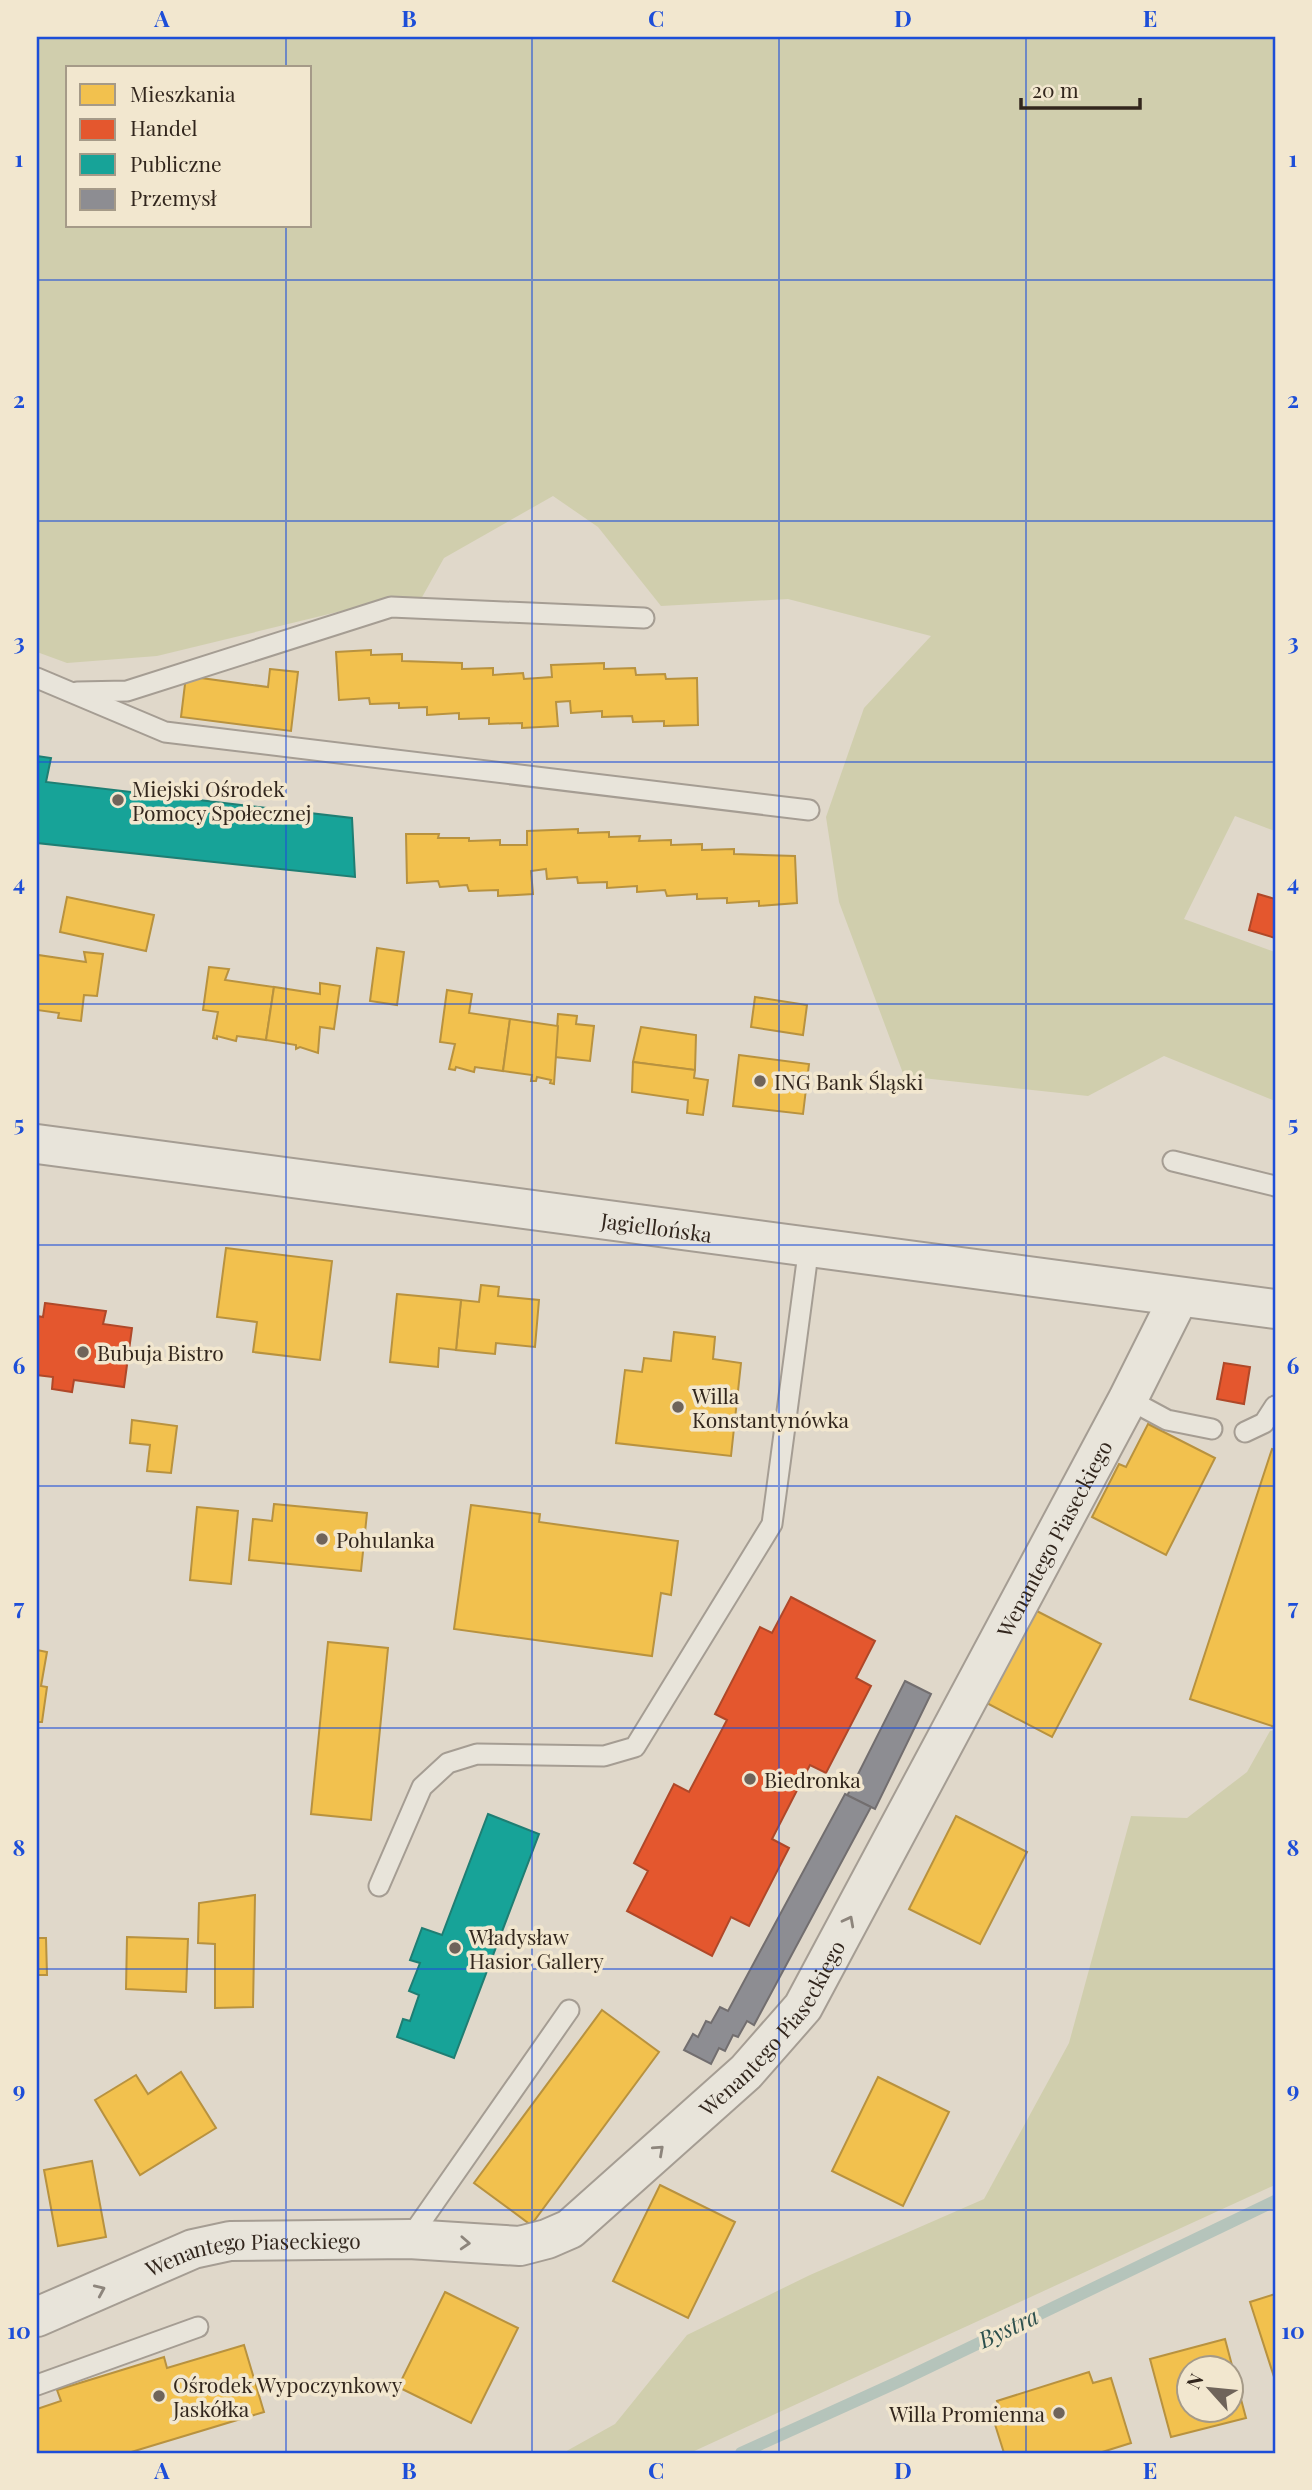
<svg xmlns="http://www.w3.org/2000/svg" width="1312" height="2490" font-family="'Playfair Display',serif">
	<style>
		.green { fill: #d0cead; fill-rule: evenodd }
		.homes { fill: #f2c14e; stroke: #b8923f; stroke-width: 2; fill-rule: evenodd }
		.shops { fill: #e4572e; stroke: #af4829; stroke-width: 2 }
		.public { fill: #17a398; stroke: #1f7e73; stroke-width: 2 }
		.industry { fill: #8d8d92; stroke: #726e6f; stroke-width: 2 }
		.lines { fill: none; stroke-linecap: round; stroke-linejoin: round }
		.stream { stroke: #b5c4bb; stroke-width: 12 }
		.service-casing { stroke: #a59d93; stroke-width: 23 }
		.minor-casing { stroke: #a59d93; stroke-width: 42 }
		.tertiary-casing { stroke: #a59d93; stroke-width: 42 }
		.service { stroke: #e8e4da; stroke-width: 19 }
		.minor { stroke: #e8e4da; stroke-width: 38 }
		.tertiary { stroke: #e8e4da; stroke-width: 38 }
		.oneway { stroke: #8d857c }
		.grid { fill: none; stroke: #1d4ed8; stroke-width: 2; stroke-opacity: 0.55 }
		.poi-dot { fill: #6f645a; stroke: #f2e7cf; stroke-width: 2.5 }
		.labels { text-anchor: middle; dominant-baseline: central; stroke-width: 7; stroke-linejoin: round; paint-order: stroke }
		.poi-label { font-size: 21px; fill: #32261d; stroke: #f2e7cf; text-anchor: start }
		.street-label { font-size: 21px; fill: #32261d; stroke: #f2e7cf }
		.water-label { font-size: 23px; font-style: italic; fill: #2d504d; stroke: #f2e7cf }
		.neatline { fill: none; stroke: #1d4ed8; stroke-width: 2.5 }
		.grid-label { font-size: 23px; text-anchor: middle; font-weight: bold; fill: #1d4ed8 }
	</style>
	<rect width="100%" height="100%" fill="#e0d8ca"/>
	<!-- green -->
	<g class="green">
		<path d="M37,37H1275V831L1235,816L1184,919L1275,952V1101L1164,1056L1088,1096L904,1076L839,902L826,817L864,708L931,636L788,599L661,606L598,527L553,496L444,558L421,599H391L157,656L67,663L37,652ZM68,68H310V226H68Z"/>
		<polygon points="1275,1730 1275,2185 690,2453 563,2453 615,2424 687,2335 810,2275 984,2199 1069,2043 1131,1816 1187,1818 1247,1772 1270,1731"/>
	</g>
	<!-- homes -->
	<g class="homes">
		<polygon points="371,650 371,655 402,654 402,661 462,663 462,669 493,668 493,675 523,673 524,679 552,677 551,665 604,663 604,669 635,668 636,675 665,674 666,679 697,678 698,725 664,726 664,721 633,722 632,716 602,717 602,711 571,713 570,701 556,702 558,726 522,728 522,723 489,724 489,718 459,719 459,713 427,715 427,707 399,708 399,703 370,704 369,698 339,700 336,652"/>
		<polygon points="270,669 298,672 291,731 181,717 186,676 268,687"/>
		<polygon points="578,829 578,833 609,832 609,837 640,836 639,841 671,840 671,845 702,844 702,850 734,849 734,854 795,856 797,903 759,906 759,901 727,903 727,898 697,899 697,894 667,896 665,890 637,892 637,886 607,888 607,882 578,883 577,877 547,879 546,869 531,871 533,894 498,896 498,890 469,891 467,885 440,887 438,881 407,883 406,834 439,834 438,838 469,838 469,841 500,840 500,845 527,845 527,831"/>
		<polygon points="67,897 154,915 146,951 60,932"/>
		<polygon points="377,948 404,952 397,1005 370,1001"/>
		<polygon points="84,952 103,954 97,996 84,995 81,1021 58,1018 59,1013 37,1010 38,955 86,962"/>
		<polygon points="209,967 229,969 225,980 274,987 266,1040 237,1036 236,1041 217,1036 217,1039 213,1038 218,1012 203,1010"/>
		<polygon points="320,983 340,986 334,1029 320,1027 318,1053 300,1047 296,1049 296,1045 266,1040 274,987 320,994"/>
		<polygon points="447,990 472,994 469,1013 510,1019 503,1071 475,1067 474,1072 456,1067 455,1070 449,1069 455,1044 440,1042"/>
		<polygon points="755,997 807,1005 803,1035 751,1027"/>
		<polygon points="558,1014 577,1016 576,1024 594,1026 590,1061 555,1057"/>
		<polygon points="510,1019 558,1026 554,1084 550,1083 551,1080 537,1077 536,1081 531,1081 532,1075 503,1071"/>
		<polygon points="641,1027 696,1035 695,1070 633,1062"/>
		<polygon points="739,1055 809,1064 803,1114 733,1106"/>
		<polygon points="633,1062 695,1070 694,1078 708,1080 703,1115 687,1113 688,1100 632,1092"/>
		<polygon points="226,1248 332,1261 320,1360 253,1352 257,1322 217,1317"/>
		<polygon points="481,1285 499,1287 498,1296 539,1300 535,1347 496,1343 495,1354 456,1350 461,1300 479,1302"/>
		<polygon points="397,1294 461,1300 456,1350 439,1348 438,1367 390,1362"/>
		<polygon points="674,1332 715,1337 713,1359 741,1363 731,1456 616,1443 625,1370 642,1372 644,1358 671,1361"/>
		<polygon points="132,1420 177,1426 171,1473 147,1471 150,1445 130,1443"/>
		<polygon points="1148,1424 1215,1458 1166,1555 1092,1517 1119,1464 1126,1467"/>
		<polygon points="1272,1449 1275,1450 1275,1727 1190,1699"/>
		<polygon points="274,1504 367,1513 361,1571 249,1560 253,1519 272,1521"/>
		<polygon points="471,1505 540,1514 539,1522 678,1541 671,1595 661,1593 652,1656 454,1629"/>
		<polygon points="197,1507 238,1511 231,1584 190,1580"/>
		<polygon points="1029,1607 1101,1644 1052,1737 981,1700"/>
		<polygon points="328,1642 388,1648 371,1820 311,1814"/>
		<polygon points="37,1650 47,1652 41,1686 47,1687 42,1722 37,1722"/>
		<polygon points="956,1816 1027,1852 980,1944 909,1909"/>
		<polygon points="255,1895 253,2007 215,2008 215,1944 198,1943 199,1903"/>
		<polygon points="127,1937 188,1939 186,1992 126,1989"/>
		<polygon points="37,1938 46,1938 47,1975 37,1975"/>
		<polygon points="602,2010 659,2052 531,2225 474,2183"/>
		<polygon points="181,2072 216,2128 140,2175 95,2100 136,2075 148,2094"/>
		<polygon points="878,2077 949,2112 903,2206 832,2171"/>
		<polygon points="92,2161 106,2237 58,2246 44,2170"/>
		<polygon points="660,2185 735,2222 688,2318 613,2281"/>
		<polygon points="445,2292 518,2328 471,2423 398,2387"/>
		<polygon points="1275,2294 1275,2380 1250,2302"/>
		<path d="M1225,2339L1246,2418L1171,2437L1150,2359ZM1190,2368H1232V2410H1190Z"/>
		<polygon points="244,2345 264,2412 128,2453 37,2453 37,2409 61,2401 57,2390 164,2357 167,2368"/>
		<polygon points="1089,2372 1093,2383 1111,2378 1131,2443 1099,2453 1004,2453 992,2415 1001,2412 997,2401"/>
	</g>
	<!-- shops -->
	<g class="shops">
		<polygon points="1258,894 1275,899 1275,938 1249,930"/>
		<polygon points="45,1303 106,1311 103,1324 132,1328 124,1387 74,1380 72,1392 52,1389 53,1377 37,1375 37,1316 43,1317"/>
		<polygon points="1224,1363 1250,1367 1244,1404 1217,1399"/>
		<polygon points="791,1597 875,1641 856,1678 871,1686 826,1773 810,1765 772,1839 789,1848 749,1926 731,1917 712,1956 627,1911 648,1871 634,1863 674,1784 689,1792 727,1720 715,1714 760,1627 772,1633"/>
	</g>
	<!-- public -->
	<g class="public">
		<polygon points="37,756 51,758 46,782 352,818 355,877 37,843"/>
		<polygon points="488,1814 539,1834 454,2058 397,2037 403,2019 410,2021 419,1995 409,1991 420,1963 410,1960 422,1928 442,1935"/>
	</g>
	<!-- industry -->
	<g class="industry">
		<polygon points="905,1681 931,1694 875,1809 847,1796"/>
		<polygon points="845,1794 871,1807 754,2025 747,2021 738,2037 733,2035 725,2051 719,2048 711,2064 684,2050 693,2034 698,2037 706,2021 711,2023 720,2007 728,2011"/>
	</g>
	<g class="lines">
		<!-- stream -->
		<polyline class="stream" points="741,2453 900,2381 1275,2201"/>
		<defs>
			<g id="service">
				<polyline points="37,678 165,732 809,810"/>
				<polyline points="77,692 127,691 391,607 644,618"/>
				<polyline points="1173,1161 1275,1186"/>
				<polyline points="1128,1399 1167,1420 1212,1429"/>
				<polyline points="1245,1432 1264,1423 1275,1406"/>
				<polyline points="379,1886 422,1787 448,1763 477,1754 604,1756 635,1747 772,1524 809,1246"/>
				<polyline points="409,2239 569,2010"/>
				<polyline points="37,2385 198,2327"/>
			</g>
			<g id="minor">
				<path id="s1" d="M37,2317L193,2249L230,2241L409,2239L520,2246L547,2239L570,2229L746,2072L803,2007L1128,1399L1179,1297"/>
			</g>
			<g id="tertiary">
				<path id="s2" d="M37,1144L1275,1309"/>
			</g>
		</defs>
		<!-- service casing -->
		<use href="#service" class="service-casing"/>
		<!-- minor casing -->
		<use href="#minor" class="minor-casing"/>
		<!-- tertiary casing -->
		<use href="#tertiary" class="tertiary-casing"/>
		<!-- service -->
		<use href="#service" class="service"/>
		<!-- minor -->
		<use href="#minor" class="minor"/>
		<!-- tertiary -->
		<use href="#tertiary" class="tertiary"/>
	</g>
	<!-- one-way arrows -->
	<defs><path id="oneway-chevron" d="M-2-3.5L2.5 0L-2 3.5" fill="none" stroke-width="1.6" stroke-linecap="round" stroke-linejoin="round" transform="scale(1.75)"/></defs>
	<g class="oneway">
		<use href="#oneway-chevron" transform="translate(849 1921) rotate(-62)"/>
		<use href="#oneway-chevron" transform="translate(659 2150) rotate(-42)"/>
		<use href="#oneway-chevron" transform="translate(465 2243) rotate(3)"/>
		<use href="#oneway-chevron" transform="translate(100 2290) rotate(-24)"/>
	</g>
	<!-- grid -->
	<path class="grid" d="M286,37V68M532,37V2453M779,37V2453M1026,37V2453M286,226V2453M37,280H1275M37,521H1275M37,762H1275M37,1004H1275M37,1245H1275M37,1486H1275M37,1728H1275M37,1969H1275M37,2210H1275"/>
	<!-- markers -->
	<g class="poi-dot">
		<circle cx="118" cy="800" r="7"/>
		<circle cx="760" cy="1081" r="7"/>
		<circle cx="83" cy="1352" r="7"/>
		<circle cx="678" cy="1407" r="7"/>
		<circle cx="322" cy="1539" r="7"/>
		<circle cx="750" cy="1779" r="7"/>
		<circle cx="455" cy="1948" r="7"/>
		<circle cx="159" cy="2396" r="7"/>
		<circle cx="1059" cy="2413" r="7"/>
	</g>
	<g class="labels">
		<!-- poi labels -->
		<g class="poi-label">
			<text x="132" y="788">Miejski Ośrodek<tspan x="132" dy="24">Pomocy Społecznej</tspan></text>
			<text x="774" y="1081">ING Bank Śląski</text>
			<text x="97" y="1352">Bubuja Bistro</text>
			<text x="692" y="1395">Willa<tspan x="692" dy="24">Konstantynówka</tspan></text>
			<text x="336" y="1539">Pohulanka</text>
			<text x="764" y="1779">Biedronka</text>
			<text x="469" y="1936">Władysław<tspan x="469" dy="24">Hasior Gallery</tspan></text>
			<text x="173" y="2384">Ośrodek Wypoczynkowy<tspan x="173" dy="24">Jaskółka</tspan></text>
			<text x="1045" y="2413" text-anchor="end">Willa Promienna</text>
		</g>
		<!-- street labels -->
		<g class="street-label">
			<text stroke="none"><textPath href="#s2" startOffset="625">Jagiellońska</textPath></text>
			<text stroke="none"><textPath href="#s1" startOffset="1405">Wenantego Piaseckiego</textPath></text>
			<text stroke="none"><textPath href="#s1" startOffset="838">Wenantego Piaseckiego</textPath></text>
			<text stroke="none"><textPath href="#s1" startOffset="229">Wenantego Piaseckiego</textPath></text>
		</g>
		<!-- water labels -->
		<g class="water-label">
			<text transform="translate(1008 2327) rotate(-25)">Bystra</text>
		</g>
	</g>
	<!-- border -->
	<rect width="1312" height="2490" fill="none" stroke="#f2e7cf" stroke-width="77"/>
	<!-- legend -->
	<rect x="66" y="66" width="245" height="161" fill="#f2e7cf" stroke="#a59a88" stroke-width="2"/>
	<rect x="80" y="84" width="35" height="21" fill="#f2c14e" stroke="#a59a88" stroke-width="2"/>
	<text x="130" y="102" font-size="21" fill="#32261d">Mieszkania</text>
	<rect x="80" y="119" width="35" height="21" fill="#e4572e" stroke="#a59a88" stroke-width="2"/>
	<text x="130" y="136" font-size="21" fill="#32261d">Handel</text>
	<rect x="80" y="154" width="35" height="21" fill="#17a398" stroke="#a59a88" stroke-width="2"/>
	<text x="130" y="172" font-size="21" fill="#32261d">Publiczne</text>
	<rect x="80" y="189" width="35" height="21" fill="#8d8d92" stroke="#a59a88" stroke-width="2"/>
	<text x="130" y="206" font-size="21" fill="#32261d">Przemysł</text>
	<!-- north arrow -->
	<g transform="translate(1210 2389) rotate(297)"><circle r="33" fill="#f2e7cf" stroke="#a59a88" stroke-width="2"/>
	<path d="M0-5L12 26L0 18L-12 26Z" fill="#6f645a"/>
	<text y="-10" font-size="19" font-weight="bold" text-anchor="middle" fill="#32261d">N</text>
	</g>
	<!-- scale -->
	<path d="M1021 98v10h119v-10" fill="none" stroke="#32261d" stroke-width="3.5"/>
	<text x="1032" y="98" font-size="21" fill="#32261d" stroke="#f2e7cf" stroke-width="5" paint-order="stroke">20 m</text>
	<rect x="38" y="38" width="1236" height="2414" class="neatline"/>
	<g class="grid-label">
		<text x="162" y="27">A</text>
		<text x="409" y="27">B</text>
		<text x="656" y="27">C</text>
		<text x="903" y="27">D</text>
		<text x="1150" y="27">E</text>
		<text x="19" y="167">1</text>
		<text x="1293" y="167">1</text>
		<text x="19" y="408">2</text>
		<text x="1293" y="408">2</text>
		<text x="19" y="650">3</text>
		<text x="1293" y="650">3</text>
		<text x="19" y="891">4</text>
		<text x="1293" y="891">4</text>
		<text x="19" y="1132">5</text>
		<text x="1293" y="1132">5</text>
		<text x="19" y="1374">6</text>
		<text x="1293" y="1374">6</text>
		<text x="19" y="1615">7</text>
		<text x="1293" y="1615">7</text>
		<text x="19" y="1856">8</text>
		<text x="1293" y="1856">8</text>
		<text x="19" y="2098">9</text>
		<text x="1293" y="2098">9</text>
		<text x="19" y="2339">10</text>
		<text x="1293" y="2339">10</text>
		<text x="162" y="2479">A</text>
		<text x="409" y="2479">B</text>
		<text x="656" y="2479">C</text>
		<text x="903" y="2479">D</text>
		<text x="1150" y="2479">E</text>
	</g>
</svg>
